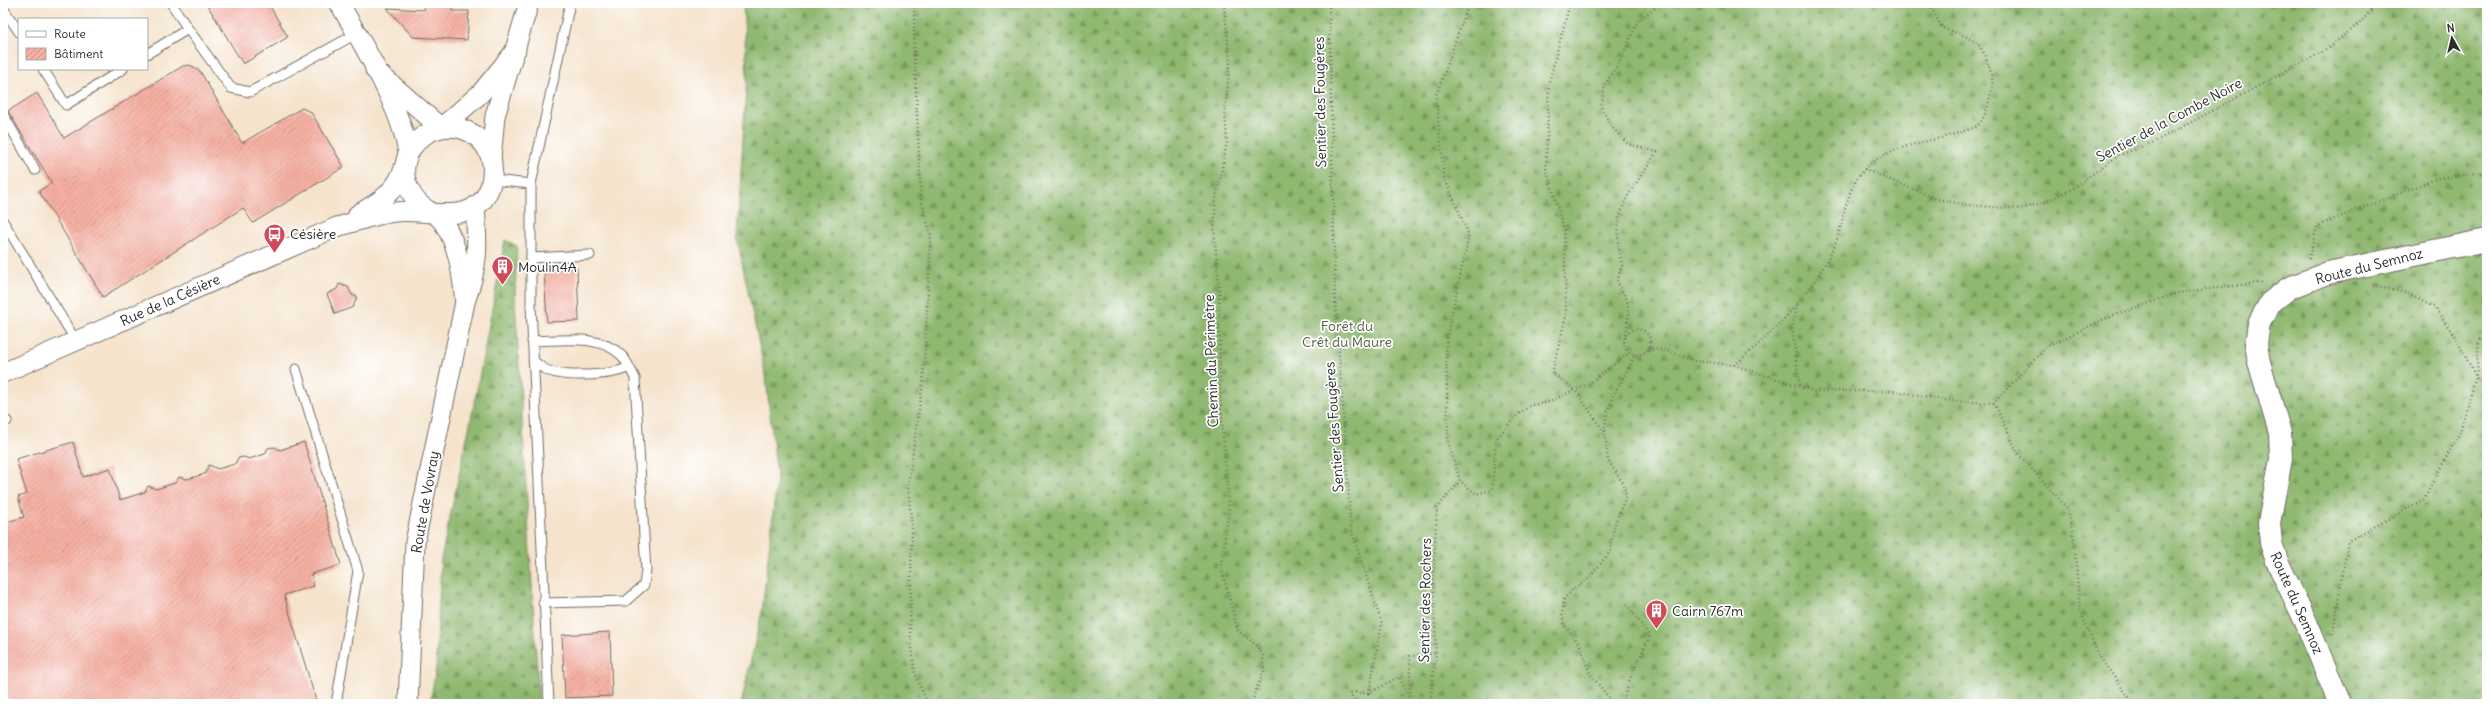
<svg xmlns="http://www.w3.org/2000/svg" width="2490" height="707" font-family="Delius,sans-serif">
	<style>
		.forest { fill: url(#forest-firs); stroke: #5d724d }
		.building { fill: url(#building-hatch) }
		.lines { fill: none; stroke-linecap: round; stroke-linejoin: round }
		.lane-casing { stroke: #726b63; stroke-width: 11 }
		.street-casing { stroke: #726b63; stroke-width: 21 }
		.secondary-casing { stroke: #726b63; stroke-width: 24 }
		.path { stroke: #726b63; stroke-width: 2.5; stroke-dasharray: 1 3; stroke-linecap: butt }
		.lane { stroke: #fff; stroke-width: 9 }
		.street { stroke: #fff; stroke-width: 19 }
		.secondary { stroke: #fff; stroke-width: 22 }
		.labels { text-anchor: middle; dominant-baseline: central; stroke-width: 3.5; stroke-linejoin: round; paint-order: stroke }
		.street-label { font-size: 14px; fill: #2b2b2b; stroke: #fff }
		.poi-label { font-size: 14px; fill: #2b2b2b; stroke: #fff; text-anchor: start }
		.park-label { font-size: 14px; fill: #545f45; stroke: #fff }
	</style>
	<defs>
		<pattern id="forest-firs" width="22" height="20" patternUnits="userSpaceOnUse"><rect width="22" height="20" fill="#8fb86f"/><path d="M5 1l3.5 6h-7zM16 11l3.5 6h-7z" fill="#75965b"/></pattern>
		<pattern id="building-hatch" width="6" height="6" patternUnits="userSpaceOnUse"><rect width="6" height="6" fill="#f6b0a3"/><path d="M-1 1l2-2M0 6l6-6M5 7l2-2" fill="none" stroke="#c78f85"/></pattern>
	</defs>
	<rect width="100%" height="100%" fill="#fff"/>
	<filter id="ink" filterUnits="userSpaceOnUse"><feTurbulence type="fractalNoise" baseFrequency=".025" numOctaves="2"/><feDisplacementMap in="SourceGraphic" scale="8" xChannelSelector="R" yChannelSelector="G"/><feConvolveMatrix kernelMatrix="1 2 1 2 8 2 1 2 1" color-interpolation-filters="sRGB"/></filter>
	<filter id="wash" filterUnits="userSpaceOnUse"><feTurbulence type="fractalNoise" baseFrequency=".012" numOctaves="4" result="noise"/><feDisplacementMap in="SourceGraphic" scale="16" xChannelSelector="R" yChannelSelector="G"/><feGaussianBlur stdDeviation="0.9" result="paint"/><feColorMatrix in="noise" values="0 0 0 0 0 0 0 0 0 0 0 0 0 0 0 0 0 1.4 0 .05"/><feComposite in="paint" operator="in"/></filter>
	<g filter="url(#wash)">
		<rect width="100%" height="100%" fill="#f5e3cc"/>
		<!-- forest -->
		<g class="forest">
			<polygon points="743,3 2487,3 2487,704 741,704 762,611 777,478 766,378 737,238 747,73"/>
			<polygon points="505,240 517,246 515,298 539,704 430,704 436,668 441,559 474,405"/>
		</g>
		<g id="blocks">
			<!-- building -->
			<g class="building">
				<polygon points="206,3 268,3 288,37 243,64"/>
				<polygon points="425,3 452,3 452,11 469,11 467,40 413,37 387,8 424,10"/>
				<polygon points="190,65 200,71 242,143 302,108 311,112 344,167 253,223 243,208 103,297 39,191 52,183 8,111 37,93 64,138 183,66"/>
				<polygon points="577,268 579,321 547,322 544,269"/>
				<polygon points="339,284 348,287 352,295 357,297 353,307 335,314 327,294 337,289"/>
				<polygon points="73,442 83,477 110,468 120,500 145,492 148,486 156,489 175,483 179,477 187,479 205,474 209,465 218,469 235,464 238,458 244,457 249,459 265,454 268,448 274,447 280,450 304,442 341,565 311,574 314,586 284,595 317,704 3,704 3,523 24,517 18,497 27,494 16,459"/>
				<polygon points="610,632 612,696 565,698 562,635"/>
			</g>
		</g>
	</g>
	<g filter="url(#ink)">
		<use href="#blocks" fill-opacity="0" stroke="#726b63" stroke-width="1"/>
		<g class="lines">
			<defs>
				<g id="lane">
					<polyline points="171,3 188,29"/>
					<polyline points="3,8 19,32"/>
					<polyline points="147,54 188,29 231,88 250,92 356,34"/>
					<polyline points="43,69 66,105 123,69"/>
					<polyline points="3,114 35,170"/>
					<polyline points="492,180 531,184 570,3"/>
					<polyline points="531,184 531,305 549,704"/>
					<polyline points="3,221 76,341"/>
					<polyline points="531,258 590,255"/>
					<path d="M532,341C560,341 600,333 622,356C627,361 631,371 635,378L646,571L644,585L626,601L543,603"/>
					<path d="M533,360C536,363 539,366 543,368C560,379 611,376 629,367"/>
					<polyline points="296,369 358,571 336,704"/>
					<polyline points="3,422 7,421"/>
				</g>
				<g id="street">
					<path d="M339,3C362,42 403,111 408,154"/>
					<polyline points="375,70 441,128 481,93 516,50"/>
					<polyline points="491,159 495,116 529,3"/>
					<path d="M358,214C380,202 397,191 405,166"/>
					<path d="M3,373L337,227C356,222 375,214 395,212C427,208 475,229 490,187C493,176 494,166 490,155C485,143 475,133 462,129C436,122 409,139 405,165C403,182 412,200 426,209C433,213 438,215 443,222C459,246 462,274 465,302"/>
					<path d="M408,704L415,542L465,302C479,263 478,247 475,206"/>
				</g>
				<polyline id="secondary" points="2340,704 2306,622 2277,561 2271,543 2269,523 2281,459 2280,433 2259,362 2256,344 2259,323 2270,303 2289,288 2328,273 2487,240"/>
			</defs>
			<!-- lane casing -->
			<use href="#lane" class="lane-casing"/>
			<!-- street casing -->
			<use href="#street" class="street-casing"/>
			<!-- secondary casing -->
			<use href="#secondary" class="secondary-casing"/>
			<!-- path -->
			<g class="path">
				<polyline points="914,3 914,50 921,199 931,235 923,382 908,485 912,530 910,631 915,674 928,704"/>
				<polyline points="1224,3 1230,61 1225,112 1227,142 1216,198 1214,228 1219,286 1220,397 1229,510 1221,566 1238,631 1256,645 1263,655 1264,671 1254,694 1253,704"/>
				<polyline points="1329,3 1335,296 1351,529 1382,624 1369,693 1399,677 1410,698 1410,656 1436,653"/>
				<polyline points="1469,3 1436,96 1444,177 1469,235 1446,340 1448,441 1460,481 1476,494 1492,490 1496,439 1517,415 1531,405 1545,403 1587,385 1630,352"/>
				<polyline points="1570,3 1549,82 1546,168 1564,230 1566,316 1552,373 1575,390 1605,433"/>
				<polyline points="1864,169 1937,199 1966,205 2020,209 2042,203 2070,190 2119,155 2154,142 2324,51 2360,23 2378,3"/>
				<polyline points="2309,259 2317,226 2438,178 2487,172"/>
				<polyline points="2373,285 2406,293 2434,307 2456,338 2476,377 2487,389"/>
				<polyline points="1797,305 1792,327 1800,387"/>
				<circle cx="1637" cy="342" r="13"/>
				<polyline points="1624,342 1629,314 1627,300 1617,282 1622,265 1618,247 1619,217 1627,197 1657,152 1628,144 1611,126 1601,107 1605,84 1620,61 1638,21 1655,8 1656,3"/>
				<polyline points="1648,348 1668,351 1695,361 1734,365 1814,391 1894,391 1951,401 1994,403 2046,347 2102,320 2177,293 2264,282"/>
				<path d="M1734,365C1773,333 1809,297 1832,251C1845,225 1843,192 1864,170C1887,144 1931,143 1961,132C1966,130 1975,128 1978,125C1984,119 1988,108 1989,100C1992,90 1994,83 1991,74C1983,40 1973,38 1942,28L1929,3"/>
				<polyline points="1994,403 2017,452 2067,508 2074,540 2080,611 2099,656 2134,704"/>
				<polyline points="2333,634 2348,541 2423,500 2460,432 2476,377 2479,340 2487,331"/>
				<polyline points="1356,704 1349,692 1369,693"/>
				<polyline points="1430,704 1436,653 1433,582 1437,508 1460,481"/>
				<polyline points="1614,704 1590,674 1580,645 1564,625 1562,614 1564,599 1573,589 1588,579 1610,552 1614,526 1626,496 1624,484 1608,461 1605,433 1606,417 1612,398 1636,354"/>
				<polyline points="1622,704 1631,676 1650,636 1625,602"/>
			</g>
			<!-- lane -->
			<use href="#lane" class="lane"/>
			<!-- street -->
			<use href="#street" class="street"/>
			<!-- secondary -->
			<use href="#secondary" class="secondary"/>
		</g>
	</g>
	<!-- icons -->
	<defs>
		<symbol id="bus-pin" viewBox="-11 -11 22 30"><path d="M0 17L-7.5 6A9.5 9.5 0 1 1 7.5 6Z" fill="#d1495b" stroke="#fff"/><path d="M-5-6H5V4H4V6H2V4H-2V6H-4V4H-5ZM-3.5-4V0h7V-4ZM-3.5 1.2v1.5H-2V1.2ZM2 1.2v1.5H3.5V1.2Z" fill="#fff"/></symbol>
		<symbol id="building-pin" viewBox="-11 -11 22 30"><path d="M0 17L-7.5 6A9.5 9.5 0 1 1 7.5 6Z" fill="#d1495b" stroke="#fff"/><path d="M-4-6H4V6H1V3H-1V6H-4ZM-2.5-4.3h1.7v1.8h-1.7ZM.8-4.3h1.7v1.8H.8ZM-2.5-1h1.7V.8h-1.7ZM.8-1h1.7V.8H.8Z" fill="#fff"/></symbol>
	</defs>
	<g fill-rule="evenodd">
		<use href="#bus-pin" x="262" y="222" width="25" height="34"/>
		<use href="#building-pin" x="490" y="254" width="25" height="34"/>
		<use href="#building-pin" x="1644" y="598" width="25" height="34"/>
	</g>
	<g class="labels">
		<!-- street labels -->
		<g class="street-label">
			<text transform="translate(1320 102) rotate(-91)">Sentier des Fougères</text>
			<text transform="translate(2169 120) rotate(-28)">Sentier de la Combe Noire</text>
			<text transform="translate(2369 266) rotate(-14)">Route du Semnoz</text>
			<text transform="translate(170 300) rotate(-24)">Rue de la Césière</text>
			<text transform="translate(1211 361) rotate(-92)">Chemin du Périmètre</text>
			<text transform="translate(1334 427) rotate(-94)">Sentier des Fougères</text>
			<text transform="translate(425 502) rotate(-80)">Route de Vovray</text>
			<text transform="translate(1425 600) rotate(-89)">Sentier des Rochers</text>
			<text transform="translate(2297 603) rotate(66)">Route du Semnoz</text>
		</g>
		<!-- poi labels -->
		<g class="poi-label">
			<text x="290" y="234">Césière</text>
			<text x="518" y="267">Moulin4A</text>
			<text x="1672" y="611">Cairn 767m</text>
		</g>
		<!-- park labels -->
		<g class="park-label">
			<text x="1347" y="326">Forêt du<tspan x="1347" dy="16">Crêt du Maure</tspan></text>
		</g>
	</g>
	<!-- margin -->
	<rect width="2490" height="707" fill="none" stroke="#fff" stroke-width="16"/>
	<!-- legend -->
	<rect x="18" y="18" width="130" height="52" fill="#ffffff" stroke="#aaaaaa"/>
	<rect x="26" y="31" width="20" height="6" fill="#ffffff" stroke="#aaaaaa"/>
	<text x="54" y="38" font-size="12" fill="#2b2b2b">Route</text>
	<rect x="26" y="48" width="20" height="12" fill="url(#building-hatch)" stroke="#aaaaaa"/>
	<text x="54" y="58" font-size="12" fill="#2b2b2b">Bâtiment</text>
	<!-- north arrow -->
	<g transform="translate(2452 38) rotate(352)" stroke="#ffffff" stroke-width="3" paint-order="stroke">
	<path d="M0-3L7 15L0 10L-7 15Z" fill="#2b2b2b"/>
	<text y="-6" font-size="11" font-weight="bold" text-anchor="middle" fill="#2b2b2b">N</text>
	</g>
</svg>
